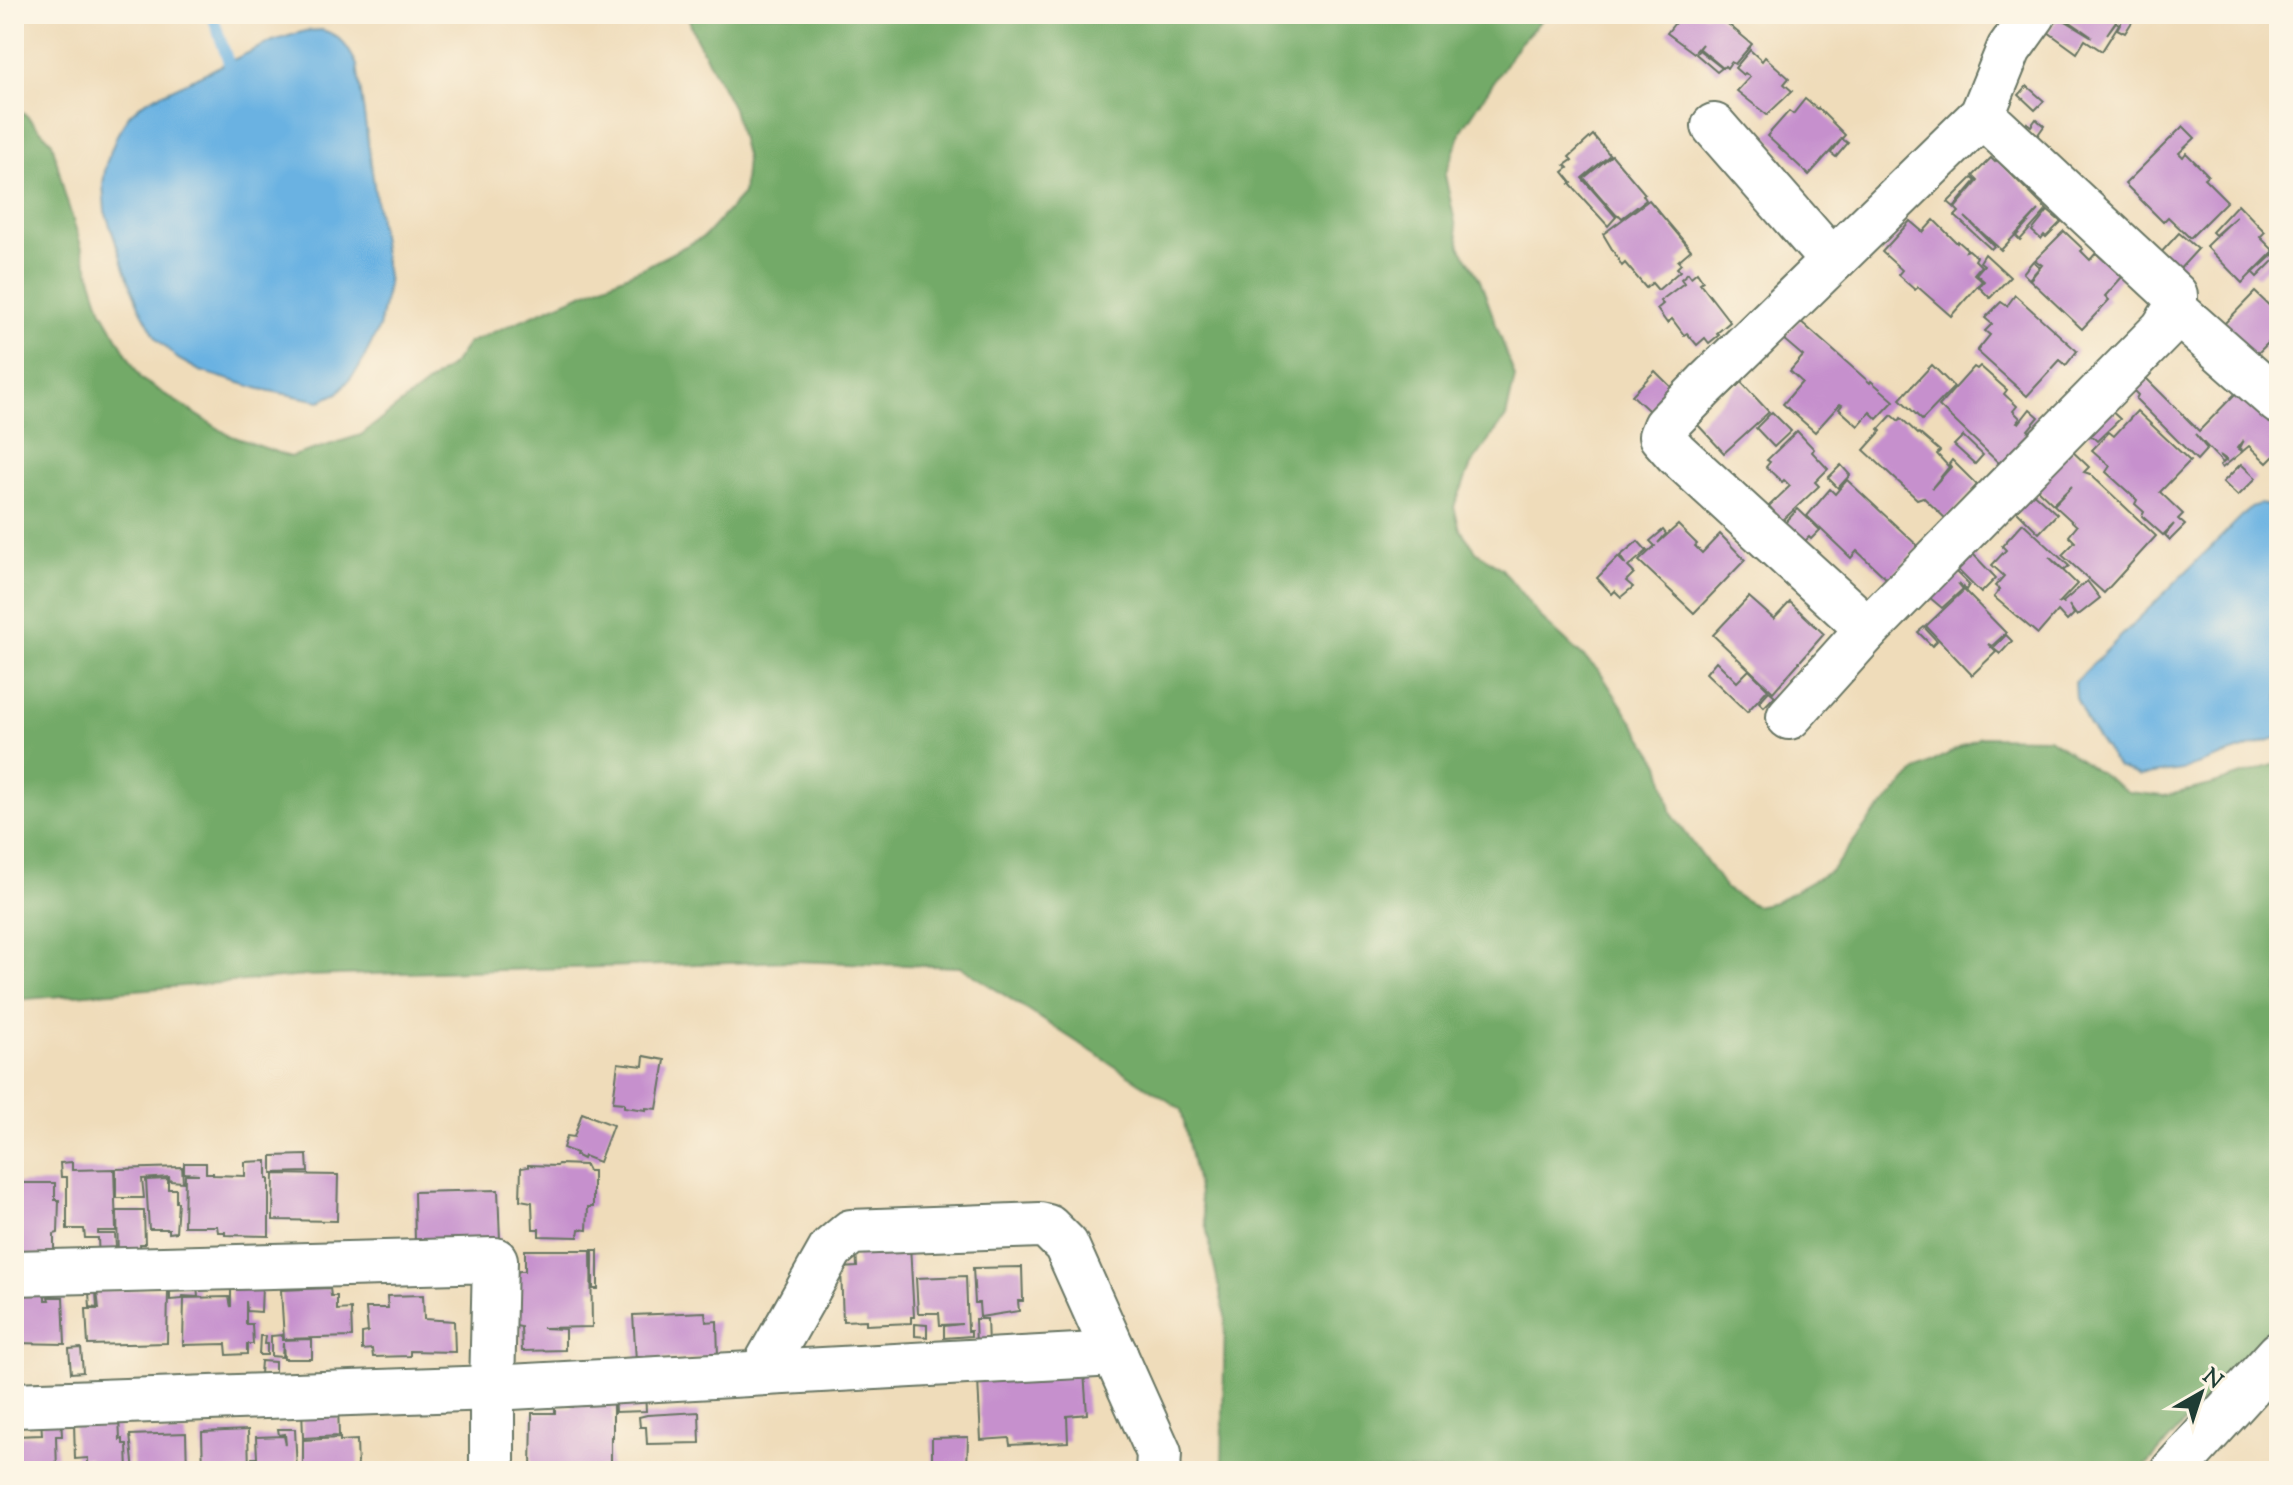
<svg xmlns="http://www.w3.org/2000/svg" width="2293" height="1485" font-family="'Sorts Mill Goudy',serif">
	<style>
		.forest { fill: #73aa68; stroke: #49744e; stroke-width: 2 }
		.water { fill: #6ab2e2; stroke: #44788b; stroke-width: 2 }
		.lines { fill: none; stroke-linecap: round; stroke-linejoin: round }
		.stream { stroke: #6ab2e2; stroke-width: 11 }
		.building { fill: #c690cd }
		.minor-casing { stroke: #687563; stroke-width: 48 }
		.minor { stroke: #fff; stroke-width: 44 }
	</style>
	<rect width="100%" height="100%" fill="#fcf5e5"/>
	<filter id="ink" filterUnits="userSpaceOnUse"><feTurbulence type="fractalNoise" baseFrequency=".0125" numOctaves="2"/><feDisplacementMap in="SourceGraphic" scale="16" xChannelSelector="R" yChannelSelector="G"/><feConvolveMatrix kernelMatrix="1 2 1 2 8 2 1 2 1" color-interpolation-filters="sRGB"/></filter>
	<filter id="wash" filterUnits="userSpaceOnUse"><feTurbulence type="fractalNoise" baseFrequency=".006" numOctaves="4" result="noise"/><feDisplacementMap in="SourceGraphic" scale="32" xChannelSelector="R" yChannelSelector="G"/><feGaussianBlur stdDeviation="1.8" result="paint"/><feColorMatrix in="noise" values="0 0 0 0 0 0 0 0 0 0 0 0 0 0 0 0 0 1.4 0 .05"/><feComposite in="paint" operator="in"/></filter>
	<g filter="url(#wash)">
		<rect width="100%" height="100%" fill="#efdcba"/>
		<!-- forest -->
		<polygon class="forest" points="687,14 1547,14 1518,45 1462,130 1445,175 1460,246 1480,280 1515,377 1506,417 1471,465 1454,507 1460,529 1477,552 1502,569 1542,619 1599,671 1660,764 1672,814 1726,889 1755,906 1775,902 1832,870 1870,820 1917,770 1980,737 2049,738 2128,792 2164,796 2211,785 2279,763 2279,1322 2272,1326 2141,1471 1222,1471 1225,1316 1181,1109 961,967 792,961 306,976 14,1000 14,110 25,114 52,142 65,195 102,311 141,379 229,435 290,457 361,435 454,363 468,343 645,267 705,236 743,194 746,159 733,108 695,36"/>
		<!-- water -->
		<g class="water">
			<path d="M322,30C341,35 349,49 357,65L388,284L379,328L359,368L338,393L320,401L260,389L200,371L178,359L157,339L140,308L132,289L105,211L103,184L106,164L117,135L130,114L144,102L273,41L305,31Z"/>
			<polygon points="2259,504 2270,506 2279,516 2279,737 2182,770 2139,776 2118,767 2088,724 2076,698 2075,682 2251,507"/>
		</g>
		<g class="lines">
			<!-- stream -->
			<polyline class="stream" points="212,14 233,76"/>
		</g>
		<g id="blocks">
			<!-- building -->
			<g class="building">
				<polygon points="1682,14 1716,14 1752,44 1735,64 1731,62 1727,68 1725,66 1723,68 1699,48 1702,44 1694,53 1667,33"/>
				<polygon points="2059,14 2137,14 2125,33 2117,29 2124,17 2120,15 2107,34 2116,22 2119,24 2102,51 2085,40 2077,53 2048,32 2059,17 2092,37"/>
				<polygon points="1699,50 1722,68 1717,72 1696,54"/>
				<polygon points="1750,50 1762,61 1765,57 1789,78 1784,84 1792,91 1767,115 1737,91 1750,77 1745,73 1743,75 1735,68"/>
				<polygon points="2027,86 2044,101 2035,110 2019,95"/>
				<polygon points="1805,99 1817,109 1818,108 1845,135 1809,175 1767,136 1789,111 1793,114"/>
				<polygon points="2036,119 2044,126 2037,136 2026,126 2027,123 2031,126"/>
				<polygon points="2183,126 2195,138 2179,153 2183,157 2186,153 2208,175 2204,178 2227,201 2190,238 2168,217 2163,222 2125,184"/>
				<polygon points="1593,135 1610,155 1582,178 1616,217 1608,226 1570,184 1572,183 1563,172 1568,168 1565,165 1572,160 1569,157"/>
				<polygon points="1842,139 1848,143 1836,157 1831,153"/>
				<polygon points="1612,155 1645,194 1643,195 1646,200 1622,218 1619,215 1617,216 1584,178"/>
				<polygon points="1991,158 1995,162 1997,160 2047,210 2020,240 2016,236 2039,210 2001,250 1965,217 1994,246 1991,249 1955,216 1959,212 1955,208 1978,181 1973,176"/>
				<polygon points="1972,178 1976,181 1954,207 1948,202"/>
				<polygon points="1649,200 1691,250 1678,261 1681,264 1677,268 1680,271 1658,290 1652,283 1646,288 1625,263 1622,266 1603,234"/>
				<polygon points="2238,204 2265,232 2260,237 2274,251 2242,283 2206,246 2236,217 2215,235 2212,232"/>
				<polygon points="2048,211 2061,222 2046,237 2044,235 2041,239 2032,231"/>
				<polygon points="1934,220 1957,243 1958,241 1967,249 1966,251 1969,250 1977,257 1975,260 1981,266 1974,274 1982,281 1951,316 1918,287 1915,290 1898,275 1902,270 1882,252 1910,221 1923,232"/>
				<polygon points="2064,231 2083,249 2081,251 2090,260 2096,253 2122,277 2105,296 2109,300 2082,329 2030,280 2042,265 2035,260"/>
				<polygon points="2179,233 2198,249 2176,273 2158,256"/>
				<polygon points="2276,252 2279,255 2257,277 2253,273"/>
				<polygon points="1985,254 2010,277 1990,298 1979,287 1984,281 1976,274 1984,265 1980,262"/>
				<polygon points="2033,261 2040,267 2029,279 2023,273"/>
				<polygon points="1697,272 1703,281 1700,283 1730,322 1717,333 1719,335 1709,343 1705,338 1697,345 1687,333 1684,335 1672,319 1667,323 1657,309 1663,304 1660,301 1684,283 1681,279 1688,273 1691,277"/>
				<polygon points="2255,292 2279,315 2279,332 2253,358 2221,327"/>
				<polygon points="2015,295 2077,351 2066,365 2060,360 2027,396 1977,351 1990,335 1985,331 1992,324 1985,318 2001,302 2007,306"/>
				<polygon points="1799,320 1870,383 1871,381 1894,401 1877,419 1870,412 1858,426 1839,409 1842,405 1840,404 1815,432 1783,404 1802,382 1790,371 1803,356 1783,339"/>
				<polygon points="1932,365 1954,387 1922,420 1900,399"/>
				<polygon points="1980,366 2007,390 2004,394 2017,406 2013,411 2020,418 2017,422 2019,423 2030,409 2039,417 2028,430 2032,434 2002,466 1939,406 1974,367 1977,369"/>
				<polygon points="1655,371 1673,389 1649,411 1632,395"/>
				<polygon points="2144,376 2199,431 2238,391 2279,430 2279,451 2267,463 2249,446 2243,451 2239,448 2243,440 2237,448 2242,452 2222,468 2220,465 2227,460 2220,455 2225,460 2223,463 2195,434 2207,449 2197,460 2136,399 2138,395 2132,389"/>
				<polygon points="1741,382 1769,412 1724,453 1697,424"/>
				<polygon points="2108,408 2120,419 2097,441 2086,431"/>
				<polygon points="2137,411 2190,461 2160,492 2183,514 2178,519 2185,525 2170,540 2165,535 2174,524 2163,535 2142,516 2144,512 2135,504 2137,500 2106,472 2110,466 2092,450 2109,432 2114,436"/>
				<polygon points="1772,412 1791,431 1774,447 1756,428"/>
				<polygon points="1892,415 1899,421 1901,418 1918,434 1919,433 1940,451 1937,454 1949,467 1932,488 1951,467 1949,464 1952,460 1977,485 1946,519 1923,497 1917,499 1864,450 1881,431 1879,429"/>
				<polygon points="1797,431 1814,449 1812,452 1828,469 1815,482 1819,486 1782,521 1769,506 1790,486 1784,480 1782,482 1766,467 1770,462 1767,460"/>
				<polygon points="1963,436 1983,455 1975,464 1954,445"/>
				<polygon points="2070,449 2089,467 2084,472 2090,474 2156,536 2104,593 2062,555 2075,542 2069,536 2077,526 2054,505 2072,486 2053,504 2034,486"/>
				<polygon points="2241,464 2256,478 2238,496 2223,482"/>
				<polygon points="1841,465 1850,475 1838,488 1828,478"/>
				<polygon points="1847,480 1919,547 1888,580 1857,551 1851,558 1807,516 1830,489 1835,494"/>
				<polygon points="2030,490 2057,514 2039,533 2014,508"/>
				<polygon points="1798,509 1820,530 1811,539 1809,537 1799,547 1780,528"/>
				<polygon points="2023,523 2069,566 2064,570 2049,557 2077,584 2058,604 2062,602 2064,604 2063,602 2087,581 2100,598 2077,616 2069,605 2074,614 2067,621 2058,611 2038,634 1994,597 2000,590 1995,586 2004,576 1992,565 2006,550 2002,546"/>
				<polygon points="1678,525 1697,544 1695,546 1702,553 1720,534 1745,560 1694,613 1639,561 1655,546 1650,541 1663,530 1666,534 1658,543"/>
				<polygon points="1638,541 1647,551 1628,567 1634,573 1626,581 1633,587 1621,597 1615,591 1612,594 1597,578 1618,557 1626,565 1620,556"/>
				<polygon points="1972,553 1996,578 1981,593 1957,569"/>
				<polygon points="1954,570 1969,585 1966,590 1958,583 1963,589 1942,608 1929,597"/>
				<polygon points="1964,590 2006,633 1992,646 1988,644 1996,652 1972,675 1926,626"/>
				<polygon points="1749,597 1774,619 1790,602 1824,634 1773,692 1713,635"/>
				<polygon points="1924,627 1937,641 1932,646 1918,632"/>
				<polygon points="2006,635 2012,641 2000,654 1993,648"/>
				<polygon points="1716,661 1737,682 1749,670 1768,689 1747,712 1706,673"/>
				<polygon points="1769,691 1775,696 1764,707 1759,702"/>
				<polygon points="644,1056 665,1060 657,1109 646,1108 646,1110 624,1107 624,1103 613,1102 618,1063 643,1066"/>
				<polygon points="582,1113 613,1125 599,1162 584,1156 583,1159 575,1155 576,1153 563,1148 567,1136 574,1137"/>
				<polygon points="307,1155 308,1172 272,1173 272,1156"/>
				<polygon points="267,1161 267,1179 269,1179 269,1236 225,1235 225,1232 218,1232 217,1226 184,1226 185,1174 199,1174 184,1173 184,1163 206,1163 206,1173 213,1173 213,1175 245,1176 245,1162"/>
				<polygon points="72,1162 72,1170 114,1169 116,1231 98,1231 98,1234 115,1234 117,1260 99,1261 98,1238 85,1238 84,1229 67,1229 67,1177 61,1177 60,1163"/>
				<polygon points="558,1164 585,1165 588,1171 593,1171 593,1207 588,1207 587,1230 579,1229 578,1237 539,1236 539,1229 533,1229 532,1202 520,1200 521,1168 528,1167 528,1165 557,1166"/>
				<polygon points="182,1167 183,1182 170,1181 169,1177 142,1179 144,1198 116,1198 116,1169"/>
				<polygon points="274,1174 338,1175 337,1221 273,1220"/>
				<polygon points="168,1179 168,1189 176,1189 176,1202 178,1202 176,1232 169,1233 169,1229 149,1229 146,1180"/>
				<polygon points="14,1183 55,1183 55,1200 59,1200 58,1233 54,1234 54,1256 17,1255 18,1212 14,1212"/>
				<polygon points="498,1190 500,1240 415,1243 414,1192"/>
				<polygon points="117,1211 144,1211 145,1244 140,1244 141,1257 118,1258"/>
				<polygon points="910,1245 914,1317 911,1317 911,1323 866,1325 866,1320 843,1321 841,1268 857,1267 856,1247 898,1253"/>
				<polygon points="525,1250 591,1250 592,1327 542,1328 565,1329 565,1350 522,1351 521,1327 516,1326 515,1274 520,1271 525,1271"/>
				<rect x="593" y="1250" width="5" height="39"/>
				<polygon points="1022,1267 1023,1301 1018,1301 1019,1311 980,1317 979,1303 975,1303 973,1268"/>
				<polygon points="966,1276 968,1331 971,1331 971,1336 944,1338 944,1326 962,1324 940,1325 939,1313 918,1313 916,1278"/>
				<polygon points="262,1285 261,1312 247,1311 246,1301 246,1324 252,1324 253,1344 247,1344 247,1354 227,1355 226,1344 183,1345 184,1298 229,1297 231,1307 231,1286"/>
				<polygon points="197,1286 198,1297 183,1296 182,1299 170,1300 170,1287"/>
				<polygon points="330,1288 331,1296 337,1296 337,1310 351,1309 352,1337 284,1339 281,1290"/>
				<polygon points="165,1289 165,1291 168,1291 167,1343 88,1345 86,1309 99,1309 97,1291"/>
				<polygon points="96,1291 97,1308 90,1307 89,1292"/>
				<polygon points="45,1294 45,1300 49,1300 48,1297 63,1297 65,1344 14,1343 14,1295"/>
				<polygon points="423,1295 424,1319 454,1321 455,1352 410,1351 410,1356 373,1357 372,1349 362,1350 362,1333 368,1332 366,1308 388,1308 387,1296"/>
				<polygon points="705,1312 706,1322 717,1321 718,1357 636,1360 633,1315"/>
				<polygon points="975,1319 987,1319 988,1345 976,1345"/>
				<polygon points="915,1324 927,1325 927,1337 915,1336"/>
				<polygon points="282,1335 282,1340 312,1339 312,1359 284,1359 283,1343 282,1357 271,1356 271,1336"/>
				<polygon points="260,1336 265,1336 264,1344 267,1344 267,1355 259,1355"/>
				<polygon points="81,1348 83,1372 71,1373 69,1349"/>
				<polygon points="261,1361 275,1362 275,1374 260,1374"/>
				<polygon points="1084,1372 1087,1414 1067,1416 1068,1442 1010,1445 1009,1438 981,1440 978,1380"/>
				<polygon points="572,1392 613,1393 613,1437 611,1437 611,1468 600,1467 600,1471 531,1471 532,1413 555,1413 555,1407 572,1407"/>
				<polygon points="645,1393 646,1411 615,1412 614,1394"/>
				<polygon points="338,1406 339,1436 303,1438 302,1407"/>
				<polygon points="699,1412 700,1443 647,1444 646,1427 640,1427 639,1417 647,1415"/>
				<polygon points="119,1416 120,1440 123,1439 123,1444 127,1444 128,1471 88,1471 88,1458 75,1459 74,1422"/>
				<polygon points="61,1417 62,1436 56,1436 57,1471 14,1471 14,1436 42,1435 41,1419"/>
				<polygon points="278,1429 295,1429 297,1471 253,1471 252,1458 257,1458 256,1437 284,1436 286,1445 285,1434 279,1435"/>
				<polygon points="248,1430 249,1471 203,1471 202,1432"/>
				<polygon points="186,1433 187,1471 134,1471 130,1435"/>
				<polygon points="968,1437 967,1470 932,1469 932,1438"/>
				<polygon points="340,1438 340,1441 357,1440 358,1471 303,1471 303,1440"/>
			</g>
		</g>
	</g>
	<g filter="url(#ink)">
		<use href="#blocks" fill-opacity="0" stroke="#687563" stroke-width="2"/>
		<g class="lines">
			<defs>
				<g id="minor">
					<polyline points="1714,126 1832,261"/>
					<polyline points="2175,310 2279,402"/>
					<polyline points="1868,629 1676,453 1661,436 1665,426 1706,384 1982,115 2009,49 2034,14"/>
					<polyline points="1789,717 1868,629 2163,329 2175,310 2175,295 1982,115"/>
					<polyline points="14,1273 495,1260 492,1388 492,1471"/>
					<polyline points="761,1373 831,1249 851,1232 1040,1225 1048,1227 1066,1245 1159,1453 1158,1471"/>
					<polyline points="14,1405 492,1388 1115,1354"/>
					<polyline points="2173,1471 2279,1354"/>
				</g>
			</defs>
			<!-- minor casing -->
			<use href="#minor" class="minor-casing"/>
			<!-- minor -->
			<use href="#minor" class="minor"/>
		</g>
	</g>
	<!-- margin -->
	<rect width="2293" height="1485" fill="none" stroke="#fcf5e5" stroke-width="48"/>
	<!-- north arrow -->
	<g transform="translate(2201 1393) rotate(39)" stroke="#fcf5e5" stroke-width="6" paint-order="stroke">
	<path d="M0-6L14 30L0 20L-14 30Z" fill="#1f3d34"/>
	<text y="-12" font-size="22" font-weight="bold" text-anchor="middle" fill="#1f3d34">N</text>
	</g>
</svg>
